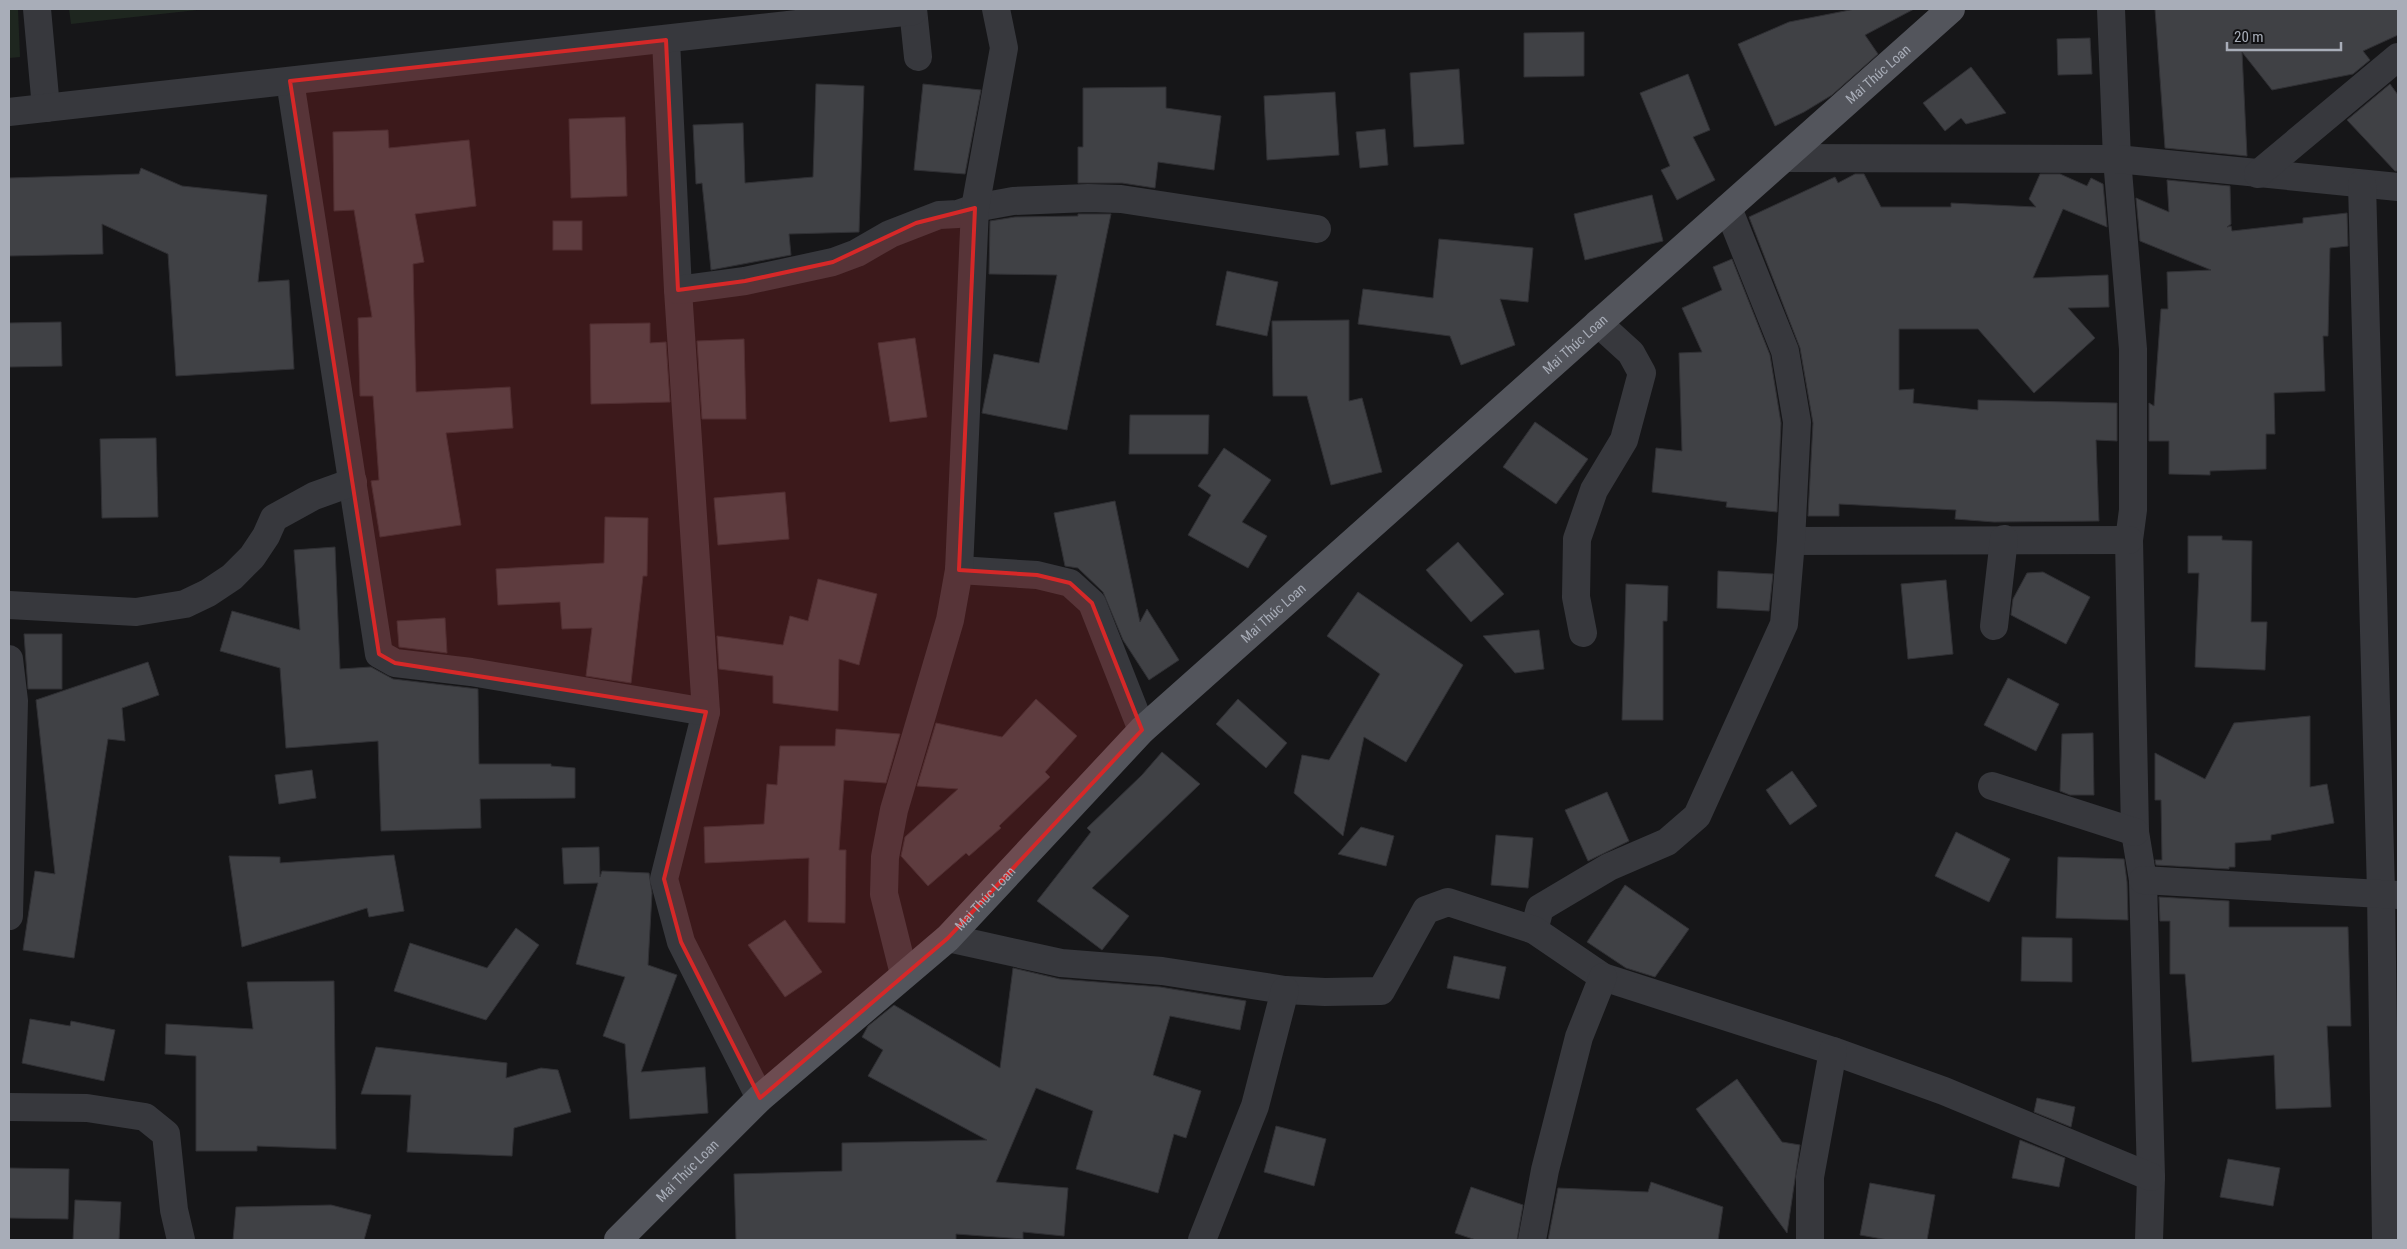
<svg xmlns="http://www.w3.org/2000/svg" width="2407" height="1249" font-family="'Roboto Condensed',sans-serif">
	<style>
		.green { fill: #1e261f }
		.building { fill: #404145; stroke: #303034 }
		.lines { fill: none; stroke-linecap: round; stroke-linejoin: round }
		.minor { stroke: #37383d; stroke-width: 28 }
		.major { stroke: #53555c; stroke-width: 28 }
		.marked { fill: #d62828; fill-opacity: 0.2; stroke: #d62828; stroke-width: 4; stroke-linejoin: round }
		.labels { text-anchor: middle; dominant-baseline: central; stroke-width: 4; stroke-linejoin: round; paint-order: stroke }
		.street-label { font-size: 14px; fill: #a8adb8; stroke: #111113 }
	</style>
	<rect width="100%" height="100%" fill="#161618"/>
	<!-- green -->
	<g class="green">
		<polygon points="9,9 18,9 20,57 9,58"/>
		<polygon points="69,9 206,9 71,24"/>
	</g>
	<!-- building -->
	<g class="building">
		<polygon points="1855,9 1914,9 1865,35 1878,54 1832,95 1804,112 1775,126 1738,44 1789,22"/>
		<polygon points="2155,9 2398,9 2398,35 2363,51 2370,60 2353,74 2272,90 2242,52 2247,156 2165,148"/>
		<polygon points="1584,32 1584,76 1524,77 1524,33"/>
		<polygon points="2090,38 2092,74 2058,75 2057,39"/>
		<polygon points="1971,67 2006,113 1966,124 1961,118 1945,131 1923,103"/>
		<polygon points="1459,69 1464,144 1414,147 1410,73"/>
		<polygon points="1688,74 1710,130 1693,137 1715,180 1677,200 1661,170 1670,166 1640,93"/>
		<polygon points="816,84 864,86 859,232 789,234 791,255 711,270 702,183 696,184 693,125 743,123 745,183 813,177"/>
		<polygon points="923,84 981,90 965,174 914,170"/>
		<polygon points="2390,84 2398,95 2398,171 2395,171 2347,120"/>
		<polygon points="1166,87 1166,108 1221,116 1214,170 1158,162 1155,188 1122,183 1078,183 1078,147 1083,147 1083,88"/>
		<polygon points="1335,92 1339,155 1267,160 1264,96"/>
		<polygon points="625,117 627,196 571,198 569,119"/>
		<polygon points="1385,129 1388,165 1360,168 1356,132"/>
		<polygon points="388,130 389,148 469,140 476,206 415,214 424,262 413,264 416,392 510,387 513,428 446,433 461,525 380,537 371,481 379,480 373,396 360,396 358,318 372,317 354,210 334,211 333,132"/>
		<polygon points="141,168 182,186 267,195 258,282 289,280 294,369 176,376 168,254 102,224 103,254 9,256 9,178 139,174"/>
		<polygon points="1855,174 1864,174 1881,207 1951,207 1951,203 2036,207 2029,199 2040,174 2060,174 2087,186 2091,178 2103,184 2107,227 2063,209 2033,278 2108,275 2109,307 2068,308 2095,338 2034,393 1978,329 1899,329 1899,390 1914,389 1913,403 1978,410 1978,400 2117,403 2117,441 2096,440 2099,521 1994,522 1955,519 1956,510 1839,504 1839,516 1808,516 1813,423 1800,348 1749,217 1835,177 1838,183"/>
		<polygon points="2167,180 2230,186 2231,224 2227,227 2231,226 2232,231 2303,223 2303,218 2347,213 2348,246 2330,248 2328,336 2323,336 2325,391 2274,393 2275,434 2266,434 2266,469 2210,471 2210,475 2169,474 2169,441 2149,441 2149,403 2154,406 2161,309 2168,309 2167,272 2211,270 2140,241 2136,198 2169,212"/>
		<polygon points="1652,195 1663,241 1585,260 1574,214"/>
		<polygon points="1078,214 1111,214 1067,430 982,413 994,354 1039,363 1057,275 989,274 990,221 1015,217 1078,216"/>
		<rect x="553" y="221" width="29" height="29"/>
		<polygon points="1439,239 1533,248 1528,302 1500,299 1515,345 1461,365 1450,336 1358,324 1363,289 1433,298"/>
		<polygon points="1732,259 1770,355 1781,423 1777,512 1726,507 1727,502 1652,492 1656,448 1682,451 1679,353 1702,352 1682,308 1722,290 1713,267"/>
		<polygon points="1227,271 1278,282 1267,336 1216,325"/>
		<polygon points="1349,320 1349,401 1362,398 1382,472 1331,485 1307,396 1273,396 1272,321"/>
		<polygon points="61,322 62,366 9,367 9,323"/>
		<polygon points="650,323 650,343 666,342 670,402 591,404 590,324"/>
		<polygon points="915,338 927,417 890,422 878,343"/>
		<polygon points="744,339 746,419 702,419 697,341"/>
		<polygon points="1130,415 1209,415 1208,454 1129,454"/>
		<polygon points="1535,422 1588,459 1556,504 1503,467"/>
		<polygon points="156,438 158,517 102,518 100,439"/>
		<polygon points="1224,448 1271,480 1242,522 1267,536 1248,568 1188,535 1211,495 1198,486"/>
		<polygon points="785,492 789,539 718,545 714,498"/>
		<polygon points="1115,501 1140,622 1147,609 1179,660 1149,680 1123,640 1103,592 1078,568 1065,566 1054,513"/>
		<polygon points="605,517 648,518 647,576 643,576 631,683 586,676 592,628 562,629 560,602 498,605 496,569 604,563"/>
		<polygon points="2188,536 2222,536 2222,540 2252,541 2251,622 2267,622 2265,670 2195,667 2199,573 2188,573"/>
		<polygon points="1458,542 1504,594 1471,622 1426,570"/>
		<polygon points="335,547 340,669 371,667 393,679 478,689 479,764 551,764 551,766 575,768 575,798 480,799 481,828 381,831 378,741 286,748 280,668 220,651 232,611 300,630 294,550"/>
		<polygon points="1718,571 1773,574 1769,611 1717,608"/>
		<polygon points="2043,572 2090,597 2066,644 2011,615 2013,599 2027,573"/>
		<polygon points="818,579 877,594 859,665 839,659 838,711 773,703 773,676 719,669 717,636 783,645 790,616 808,621"/>
		<polygon points="1946,580 1953,654 1908,659 1901,584"/>
		<polygon points="1626,584 1668,586 1667,621 1663,621 1663,720 1622,720"/>
		<polygon points="1358,592 1463,665 1406,762 1364,737 1343,836 1294,793 1302,755 1329,760 1380,674 1327,636"/>
		<polygon points="445,618 447,653 399,647 397,621"/>
		<polygon points="1539,630 1544,669 1515,673 1483,636"/>
		<polygon points="24,634 62,634 62,689 28,689"/>
		<polygon points="148,662 159,695 122,708 125,741 108,739 74,958 23,950 35,871 55,874 36,700"/>
		<polygon points="2008,678 2059,704 2036,751 1984,725"/>
		<polygon points="1036,699 1077,736 1045,772 1050,777 999,826 1001,828 969,856 966,853 928,886 901,856 905,837 958,789 917,786 936,723 1002,737"/>
		<polygon points="1238,699 1287,743 1266,768 1216,724"/>
		<polygon points="2310,716 2310,787 2327,784 2334,823 2271,835 2271,840 2235,843 2235,867 2229,867 2229,869 2156,865 2155,860 2162,860 2161,800 2155,800 2155,753 2205,779 2234,723"/>
		<polygon points="836,729 900,734 886,783 844,780 839,850 846,850 845,923 808,922 809,858 705,863 704,827 764,824 767,784 777,785 780,746 835,746"/>
		<polygon points="2093,733 2094,795 2070,795 2060,791 2062,734"/>
		<polygon points="1162,752 1200,784 1092,888 1129,916 1102,950 1037,901 1091,832 1087,828 1142,775"/>
		<polygon points="312,770 316,798 279,804 275,775"/>
		<polygon points="1792,771 1817,806 1790,825 1766,790"/>
		<polygon points="1607,792 1629,841 1588,861 1565,810"/>
		<polygon points="1361,827 1394,836 1386,866 1338,854"/>
		<polygon points="1956,832 2010,859 1989,902 1935,876"/>
		<polygon points="1496,835 1533,838 1528,888 1491,885"/>
		<polygon points="599,847 600,877 602,871 649,873 652,893 648,965 677,975 641,1072 705,1067 708,1113 630,1119 625,1044 603,1036 625,977 576,964 598,883 564,884 562,848"/>
		<polygon points="394,855 404,911 369,917 367,908 242,947 229,856 280,857 280,863"/>
		<polygon points="2058,857 2124,859 2127,882 2128,920 2056,918"/>
		<polygon points="1625,885 1689,929 1655,977 1626,968 1587,942"/>
		<polygon points="2159,897 2229,901 2229,927 2348,927 2351,1026 2327,1026 2331,1107 2276,1109 2274,1055 2192,1062 2185,974 2170,974 2170,921 2160,921"/>
		<polygon points="785,920 822,972 785,997 748,945"/>
		<polygon points="516,928 539,945 486,1020 394,991 410,943 487,968"/>
		<polygon points="2022,937 2072,938 2072,982 2021,981"/>
		<polygon points="1454,956 1506,967 1499,999 1447,988"/>
		<polygon points="1013,968 1060,979 1160,987 1246,1001 1240,1030 1170,1016 1153,1075 1201,1091 1186,1138 1174,1134 1158,1193 1076,1169 1093,1111 1036,1088 996,1182 1068,1188 1064,1236 1023,1232 1023,1239 956,1234 956,1240 736,1240 734,1174 842,1171 842,1143 987,1140 868,1076 883,1050 862,1037 868,1026 894,1005 1000,1068"/>
		<polygon points="334,981 336,1149 257,1146 257,1151 196,1151 196,1056 165,1054 166,1024 253,1029 247,982"/>
		<polygon points="30,1019 70,1026 71,1021 115,1030 104,1081 22,1063"/>
		<polygon points="376,1047 507,1063 506,1078 541,1068 558,1070 571,1112 514,1128 512,1156 407,1152 411,1095 361,1094"/>
		<polygon points="1737,1079 1782,1142 1800,1145 1787,1233 1696,1109"/>
		<polygon points="2037,1098 2075,1107 2071,1127 2034,1112"/>
		<polygon points="1276,1126 1326,1139 1314,1186 1264,1172"/>
		<polygon points="2020,1140 2065,1158 2059,1187 2012,1178"/>
		<polygon points="2228,1159 2280,1168 2273,1206 2220,1197"/>
		<polygon points="9,1168 69,1169 68,1219 9,1218"/>
		<polygon points="1651,1182 1723,1207 1718,1240 1548,1240 1558,1188 1648,1192"/>
		<polygon points="1870,1183 1935,1195 1927,1240 1888,1240 1860,1235"/>
		<polygon points="1471,1187 1523,1205 1517,1240 1476,1240 1455,1233"/>
		<polygon points="75,1200 121,1202 119,1240 73,1240"/>
		<polygon points="331,1205 371,1215 364,1240 233,1240 236,1207"/>
	</g>
	<g class="lines">
		<!-- minor -->
		<g class="minor">
			<polyline points="37,9 46,108"/>
			<polyline points="913,9 918,57"/>
			<polyline points="2111,9 2117,159 2133,349 2133,510 2129,540 2135,832 2143,880 2151,1177 2149,1240"/>
			<polyline points="666,40 678,290 706,712 664,879 681,942 760,1098"/>
			<polyline points="290,81 379,654 395,663 471,672 706,712"/>
			<polyline points="9,112 913,11"/>
			<polyline points="1784,158 2117,159 2398,187"/>
			<polyline points="2258,174 2398,57"/>
			<polyline points="2362,184 2381,892 2386,1240"/>
			<polyline points="678,290 745,281 833,262 857,253 890,234 939,215 958,214 975,208 1013,201 1088,198 1121,199 1317,229"/>
			<polyline points="1791,541 2129,540"/>
			<polyline points="959,570 1037,575 1070,583 1092,603 1142,730"/>
			<polyline points="9,605 136,612 185,604 208,593 232,577 252,557 266,536 274,518 314,496 353,482"/>
			<polyline points="1994,626 2004,539"/>
			<polyline points="1583,633 1576,597 1577,539 1594,490 1624,440 1642,373 1631,353 1598,323"/>
			<polyline points="9,659 14,701 9,916"/>
			<polyline points="1992,786 2135,832"/>
			<polyline points="2143,880 2398,895"/>
			<polyline points="1534,930 1540,908 1609,867 1667,842 1697,816 1784,624 1791,541 1797,422 1785,351 1728,208"/>
			<polyline points="948,938 1061,963 1162,971 1285,990 1325,992 1381,991 1426,910 1448,902 1534,930 1603,977 1833,1051 1944,1091 2151,1177"/>
			<polyline points="904,974 884,894 885,857 894,810 950,620 959,570 975,208 1004,48 996,9"/>
			<polyline points="9,1107 87,1108 145,1117 166,1134 174,1210 181,1240"/>
			<polyline points="1202,1240 1255,1106 1285,990"/>
			<polyline points="1532,1240 1545,1170 1579,1037 1603,977"/>
			<polyline points="1810,1240 1810,1177 1833,1051"/>
		</g>
		<!-- major -->
		<path class="major" id="s1" d="M618,1240L760,1098L948,938L1142,730L1951,9"/>
	</g>
	<!-- marked area -->
	<path class="marked" d="M666,40L678,290L745,281L833,262L916,223L975,208L959,570L1037,575L1070,583L1092,603L1142,730L948,938L760,1098L681,942L664,879L706,712L395,663L379,654L290,81Z"/>
	<g class="labels">
		<!-- street labels -->
		<g class="street-label">
			<text stroke="none"><textPath href="#s1" startOffset="1718">Mai Thúc Loan</textPath></text>
			<text stroke="none"><textPath href="#s1" startOffset="1312">Mai Thúc Loan</textPath></text>
			<text stroke="none"><textPath href="#s1" startOffset="908">Mai Thúc Loan</textPath></text>
			<text stroke="none"><textPath href="#s1" startOffset="502">Mai Thúc Loan</textPath></text>
			<text stroke="none"><textPath href="#s1" startOffset="98">Mai Thúc Loan</textPath></text>
		</g>
	</g>
	<!-- border -->
	<rect width="2407" height="1249" fill="none" stroke="#a8adb8" stroke-width="20"/>
	<!-- scale -->
	<path d="M2227 42v8h114v-8" fill="none" stroke="#a8adb8" stroke-width="2.5"/>
	<text x="2234" y="42" font-size="15" fill="#a8adb8" stroke="#111113" stroke-width="4" paint-order="stroke">20 m</text>
</svg>
